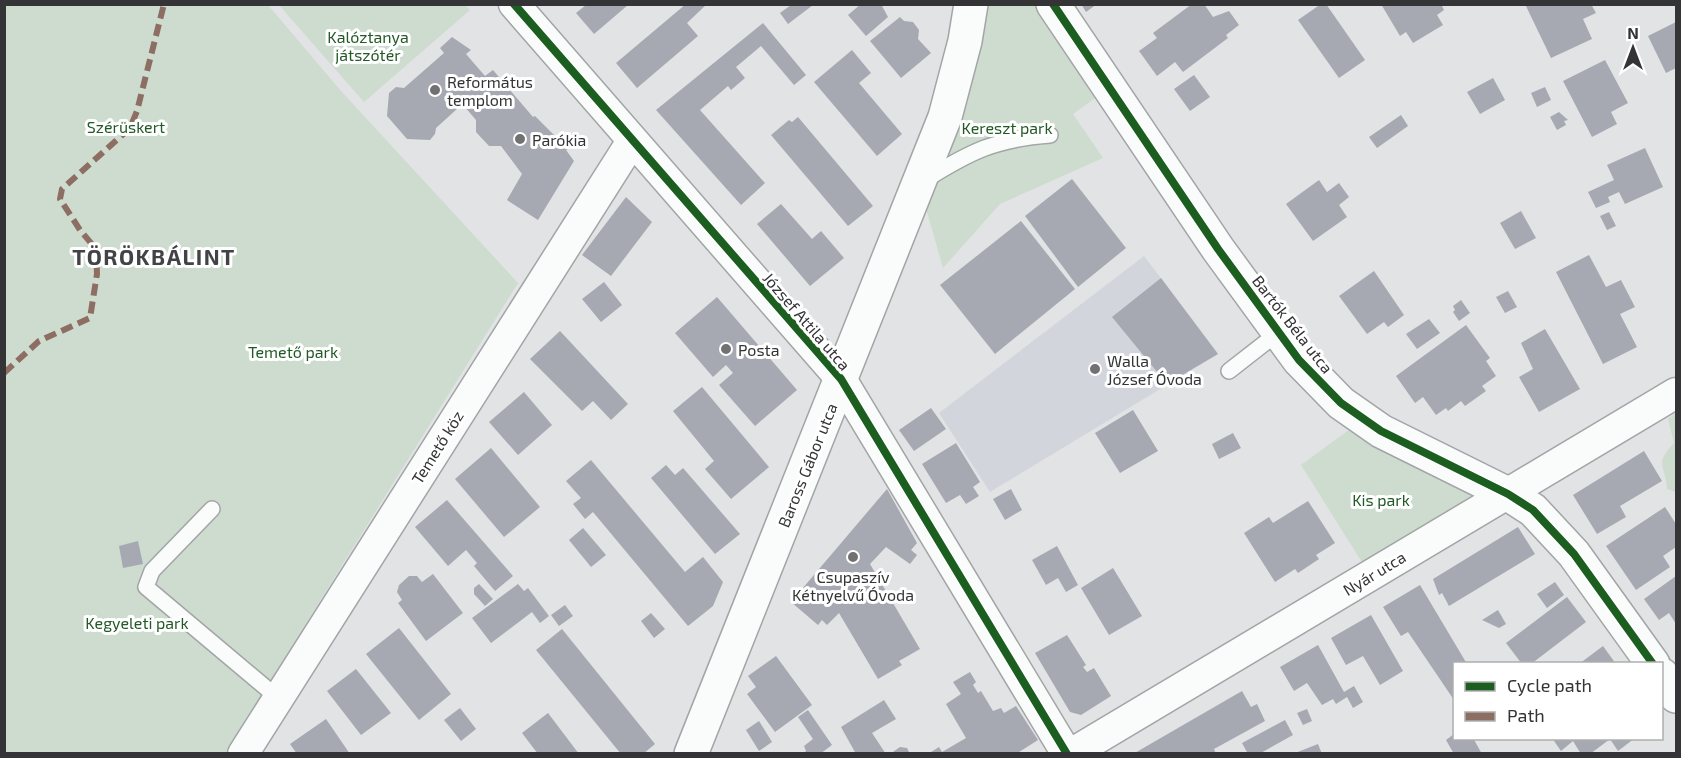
<svg xmlns="http://www.w3.org/2000/svg" width="1681" height="758" font-family="'Exo 2',sans-serif">
	<style>
		.built { fill: #d2d5dc }
		.green { fill: #cedccf }
		.building { fill: #a6a9b2 }
		.lines { fill: none; stroke-linecap: round; stroke-linejoin: round }
		.lane-casing { stroke: #a3a4a6; stroke-width: 18 }
		.street-casing { stroke: #a3a4a6; stroke-width: 33 }
		.secondary-casing { stroke: #a3a4a6; stroke-width: 36 }
		.lane { stroke: #fafbfb; stroke-width: 15 }
		.street { stroke: #fafbfb; stroke-width: 30 }
		.secondary { stroke: #fafbfb; stroke-width: 33 }
		.quiet { stroke: #8d6e63; stroke-width: 6; stroke-dasharray: 12 6; stroke-linecap: butt }
		.cycleway-casing { stroke: #fff; stroke-width: 11 }
		.cycleway { stroke: #1b5e20; stroke-width: 8 }
		.poi-dot { fill: #717173; stroke: #fff; stroke-width: 2 }
		.labels { text-anchor: middle; dominant-baseline: central; stroke-width: 6; stroke-linejoin: round; paint-order: stroke }
		.park-label { font-size: 16px; fill: #225926; stroke: #fff }
		.poi-label { font-size: 16px; fill: #343436; stroke: #fff; text-anchor: start }
		.street-label { font-size: 16px; fill: #343436; stroke: #fff }
		.district-label { font-size: 22px; font-weight: bold; letter-spacing: 1.5px; fill: #424347; stroke: #fff }
	</style>
	<rect width="100%" height="100%" fill="#e1e3e5"/>
	<!-- built -->
	<polygon class="built" points="1144,256 1218,354 990,492 939,413"/>
	<!-- green -->
	<g class="green">
		<polygon points="4,5 268,5 341,91 518,283 225,753 5,753"/>
		<polygon points="465,5 470,10 364,102 279,5"/>
		<polygon points="971,5 1034,5 1093,64 1109,88 1073,114 1103,158 1000,204 943,268 919,184"/>
		<path d="M1676,413V492L1667,489C1666,464 1653,466 1674,443L1668,419Z"/>
		<polygon points="1353,427 1468,490 1470,496 1468,504 1365,567 1301,465"/>
	</g>
	<!-- building -->
	<g class="building">
		<polygon points="686,4 707,4 687,23 698,36 637,88 616,63"/>
		<polygon points="861,4 881,4 888,17 866,36 848,15"/>
		<polygon points="1081,4 1097,4 1086,12"/>
		<polygon points="1192,4 1204,4 1213,17 1229,11 1239,25 1226,35 1228,38 1183,72 1175,62 1157,76 1139,51 1157,38 1153,33"/>
		<polygon points="1321,4 1326,4 1365,60 1339,78 1298,20"/>
		<polygon points="1381,4 1441,4 1444,10 1437,15 1443,25 1413,43 1406,32 1400,36"/>
		<polygon points="1525,4 1591,4 1596,13 1583,19 1592,39 1551,58"/>
		<polygon points="586,5 628,5 594,34 576,13"/>
		<polygon points="791,5 813,5 788,24 780,13"/>
		<polygon points="900,17 904,21 913,22 919,30 918,39 931,53 901,78 870,41"/>
		<polygon points="1676,22 1676,68 1666,73 1648,36"/>
		<polygon points="763,23 806,75 794,85 761,46 736,67 745,78 731,90 728,86 700,110 765,183 741,205 656,110"/>
		<polygon points="452,37 471,50 466,54 485,76 493,70 533,117 535,116 568,149 566,150 574,161 538,220 507,200 522,174 501,146 489,146 476,132 476,120 464,106 470,101 468,99 436,128 435,134 430,140 407,139 387,116 389,93 396,87 404,88 444,53 440,48"/>
		<polygon points="852,50 871,73 859,83 902,134 877,156 814,82"/>
		<polygon points="1605,60 1628,103 1611,112 1617,124 1592,137 1563,81"/>
		<polygon points="1194,75 1210,97 1190,111 1174,89"/>
		<polygon points="1493,78 1505,100 1480,114 1467,92"/>
		<polygon points="1545,87 1551,100 1537,107 1531,93"/>
		<polygon points="1559,112 1568,120 1564,121 1566,125 1557,130 1550,117"/>
		<polygon points="1401,115 1408,126 1377,148 1369,137"/>
		<polygon points="798,117 873,206 848,226 771,135 789,120 792,122"/>
		<polygon points="1645,148 1663,187 1625,204 1619,192 1608,197 1610,202 1596,208 1588,192 1614,180 1607,165"/>
		<polygon points="1072,179 1126,248 1078,287 1025,216"/>
		<polygon points="1319,180 1327,192 1339,183 1349,197 1339,205 1347,217 1313,241 1286,204"/>
		<polygon points="626,197 652,222 611,276 582,255"/>
		<polygon points="781,204 812,239 821,231 844,258 810,286 757,224"/>
		<polygon points="1521,211 1536,238 1515,249 1500,223"/>
		<polygon points="1609,212 1616,226 1607,230 1600,216"/>
		<polygon points="1021,221 1075,289 995,354 940,285"/>
		<polygon points="1589,255 1606,287 1621,280 1635,307 1620,314 1637,347 1603,364 1556,272"/>
		<polygon points="1374,271 1404,315 1388,327 1384,322 1367,334 1339,296"/>
		<polygon points="1161,278 1218,354 1167,384 1112,317"/>
		<polygon points="604,282 622,305 601,322 582,299"/>
		<polygon points="1508,291 1517,307 1505,313 1496,297"/>
		<polygon points="717,297 797,390 755,426 719,385 733,373 726,365 713,377 675,333"/>
		<polygon points="1461,300 1470,313 1459,321 1453,312 1455,310 1453,306"/>
		<polygon points="1429,319 1440,333 1417,349 1406,334"/>
		<polygon points="1466,325 1490,358 1486,361 1496,376 1482,386 1486,391 1465,406 1461,401 1448,411 1446,408 1436,415 1423,397 1415,403 1396,376"/>
		<polygon points="1545,329 1580,389 1539,412 1519,377 1533,369 1521,343"/>
		<polygon points="560,331 628,404 611,420 593,401 582,411 530,359"/>
		<polygon points="702,387 769,467 731,499 705,469 714,461 673,411"/>
		<polygon points="524,392 552,425 518,455 489,422"/>
		<polygon points="931,408 946,429 914,451 899,430"/>
		<polygon points="1133,410 1158,451 1120,473 1095,433"/>
		<polygon points="1233,433 1241,448 1219,459 1212,444"/>
		<polygon points="956,443 980,482 973,487 979,496 966,504 960,495 946,503 922,464"/>
		<polygon points="491,448 540,507 504,537 455,479"/>
		<polygon points="1644,451 1662,481 1620,506 1626,517 1597,534 1573,495"/>
		<polygon points="591,460 685,572 703,557 723,582 713,606 688,626 593,512 585,519 573,504 581,498 566,481"/>
		<polygon points="666,465 675,475 683,468 740,534 715,554 651,478"/>
		<polygon points="887,489 917,543 911,550 917,555 910,564 886,547 870,564 920,649 899,661 902,665 878,679 839,613 827,625 822,620 818,625 791,602"/>
		<polygon points="1011,489 1022,510 1005,520 993,499"/>
		<polygon points="447,500 513,576 495,591 474,566 477,563 466,550 448,566 415,527"/>
		<polygon points="1308,501 1335,543 1316,555 1319,559 1298,573 1295,569 1275,582 1244,533 1269,517 1273,523"/>
		<polygon points="1665,507 1676,524 1676,547 1663,556 1670,567 1636,590 1606,546"/>
		<polygon points="1518,527 1535,554 1449,606 1442,593 1439,595 1433,579"/>
		<polygon points="583,528 606,555 591,567 569,540"/>
		<polygon points="138,541 143,564 123,568 119,546"/>
		<polygon points="1057,546 1078,585 1066,592 1058,578 1046,585 1032,560"/>
		<polygon points="1113,568 1142,616 1109,635 1081,588"/>
		<polygon points="433,574 463,613 426,641 398,603 402,600 397,592 399,585 409,576 417,576 422,582"/>
		<polygon points="1676,576 1676,624 1669,613 1659,620 1644,599"/>
		<polygon points="1555,582 1564,595 1547,608 1537,594"/>
		<polygon points="479,584 493,599 485,606 474,594 474,588"/>
		<polygon points="518,584 524,591 528,588 549,616 540,623 532,612 491,643 472,618"/>
		<polygon points="1420,585 1467,664 1454,664 1454,700 1408,632 1401,636 1383,607"/>
		<polygon points="1567,597 1586,622 1531,664 1522,664 1506,643"/>
		<polygon points="565,605 573,616 559,626 551,615"/>
		<polygon points="1498,610 1506,624 1499,628 1482,620"/>
		<polygon points="651,613 665,629 654,638 641,621"/>
		<polygon points="1371,615 1403,671 1380,685 1363,656 1346,665 1331,638"/>
		<polygon points="399,628 451,694 419,720 366,654"/>
		<polygon points="562,629 655,744 643,754 621,754 536,650"/>
		<polygon points="1067,635 1086,665 1083,667 1087,672 1094,668 1111,696 1081,715 1070,712 1035,653"/>
		<polygon points="1318,645 1344,692 1354,686 1363,702 1353,708 1347,697 1336,704 1333,699 1322,705 1307,683 1294,691 1280,667"/>
		<polygon points="1603,646 1616,664 1579,664"/>
		<polygon points="776,656 812,705 775,732 747,694 756,687 748,676"/>
		<polygon points="356,669 391,713 361,735 327,691"/>
		<polygon points="970,672 976,682 973,685 978,693 981,691 993,711 1001,708 1004,713 1016,706 1038,740 1016,754 928,754 939,747 942,752 966,738 946,704 961,694 953,682"/>
		<polygon points="1242,691 1251,707 1257,704 1265,721 1214,749 1216,754 1133,754"/>
		<polygon points="884,700 896,719 872,733 886,754 856,754 841,727"/>
		<polygon points="460,708 476,729 461,741 444,720"/>
		<polygon points="1307,709 1312,721 1303,725 1297,713"/>
		<polygon points="808,710 832,745 820,754 803,754 806,751 804,746 813,739 798,717"/>
		<polygon points="548,713 579,754 538,754 522,733"/>
		<polygon points="326,719 350,754 297,754 290,744"/>
		<polygon points="1285,720 1293,735 1259,754 1248,754 1242,743"/>
		<polygon points="759,721 772,742 759,751 746,730"/>
		<polygon points="1454,734 1454,738 1473,738 1482,754 1454,754 1446,740"/>
		<polygon points="1552,738 1635,738 1618,751 1610,739 1590,754 1581,754 1573,741 1561,751"/>
		<polygon points="1318,744 1322,754 1295,754 1295,753"/>
		<polygon points="900,747 907,748 910,754 890,754"/>
	</g>
	<g class="lines">
		<defs>
			<g id="lane">
				<path d="M925,180C971,151 996,139 1050,135"/>
				<polyline points="1229,371 1279,332"/>
				<polyline points="212,509 152,571 146,587 278,698"/>
			</g>
			<g id="street">
				<polyline points="514,4 841,379 1067,754"/>
				<polyline points="243,754 632,141"/>
				<polyline points="1071,754 1676,393"/>
			</g>
			<g id="secondary">
				<polyline points="1053,4 1218,249 1299,360 1341,403 1381,431 1508,494 1533,510 1574,554 1653,664"/>
				<polyline points="1662,675 1676,696"/>
				<polyline points="691,754 945,117 965,41 971,4"/>
			</g>
		</defs>
		<!-- lane casing -->
		<use href="#lane" class="lane-casing"/>
		<!-- street casing -->
		<use href="#street" class="street-casing"/>
		<!-- secondary casing -->
		<use href="#secondary" class="secondary-casing"/>
		<!-- lane -->
		<use href="#lane" class="lane"/>
		<!-- street -->
		<use href="#street" class="street"/>
		<!-- secondary -->
		<use href="#secondary" class="secondary"/>
		<!-- quiet -->
		<polyline class="quiet" points="4,373 39,341 90,318 97,274 96,249 80,230 60,199 62,189 130,128 137,111 164,4"/>
		<defs>
			<g id="cycleway">
				<polyline points="514,4 841,379 1067,754"/>
				<polyline points="1053,4 1218,249 1299,360 1341,403 1381,431 1508,494 1533,510 1574,554 1653,664"/>
			</g>
		</defs>
		<!-- cycleway casing -->
		<use href="#cycleway" class="cycleway-casing"/>
		<!-- cycleway -->
		<use href="#cycleway" class="cycleway"/>
	</g>
	<!-- markers -->
	<g class="poi-dot">
		<circle cx="435" cy="90" r="6"/>
		<circle cx="520" cy="139" r="6"/>
		<circle cx="726" cy="349" r="6"/>
		<circle cx="1095" cy="369" r="6"/>
		<circle cx="853" cy="557" r="6"/>
	</g>
	<g class="labels">
		<!-- park labels -->
		<g class="park-label">
			<text x="368" y="36">Kalóztanya<tspan x="368" dy="18">játszótér</tspan></text>
			<text x="126" y="126">Szérüskert</text>
			<text x="1007" y="127">Kereszt park</text>
			<text x="293" y="351">Temető park</text>
			<text x="1381" y="499">Kis park</text>
			<text x="137" y="622">Kegyeleti park</text>
		</g>
		<!-- poi labels -->
		<g class="poi-label">
			<text x="447" y="81">Református<tspan x="447" dy="18">templom</tspan></text>
			<text x="532" y="139">Parókia</text>
			<text x="738" y="349">Posta</text>
			<text x="1107" y="360">Walla<tspan x="1107" dy="18">József Óvoda</tspan></text>
			<text x="853" y="576" text-anchor="middle">Csupaszív<tspan x="853" dy="18">Kétnyelvű Óvoda</tspan></text>
		</g>
		<!-- street labels -->
		<g class="street-label">
			<text transform="translate(807 321) rotate(49)">József Attila utca</text>
			<text transform="translate(1293 324) rotate(52)">Bartók Béla utca</text>
			<text transform="translate(437 447) rotate(-58)">Temető köz</text>
			<text transform="translate(807 465) rotate(-68)">Baross Gábor utca</text>
			<text transform="translate(1374 573) rotate(-31)">Nyár utca</text>
		</g>
		<!-- district labels -->
		<g class="district-label">
			<text x="154" y="256">TÖRÖKBÁLINT</text>
		</g>
	</g>
	<!-- border -->
	<rect width="1681" height="758" fill="none" stroke="#343436" stroke-width="12"/>
	<!-- legend -->
	<rect x="1453" y="662" width="210" height="78" fill="#ffffff" stroke="#aeaeaf" stroke-width="1.5"/>
	<rect x="1465" y="682" width="30" height="9" fill="#1b5e20" stroke="#aeaeaf" stroke-width="1.5"/>
	<text x="1507" y="692" font-size="18" fill="#343436">Cycle path</text>
	<rect x="1465" y="712" width="30" height="9" fill="#8d6e63" stroke="#aeaeaf" stroke-width="1.5"/>
	<text x="1507" y="722" font-size="18" fill="#343436">Path</text>
	<!-- north arrow -->
	<g transform="translate(1633 48)" stroke="#ffffff" stroke-width="4.5" paint-order="stroke">
	<path d="M0-4.5L10 22L0 15L-10 22Z" fill="#343436"/>
	<text y="-9" font-size="16" font-weight="bold" text-anchor="middle" fill="#343436">N</text>
	</g>
</svg>
